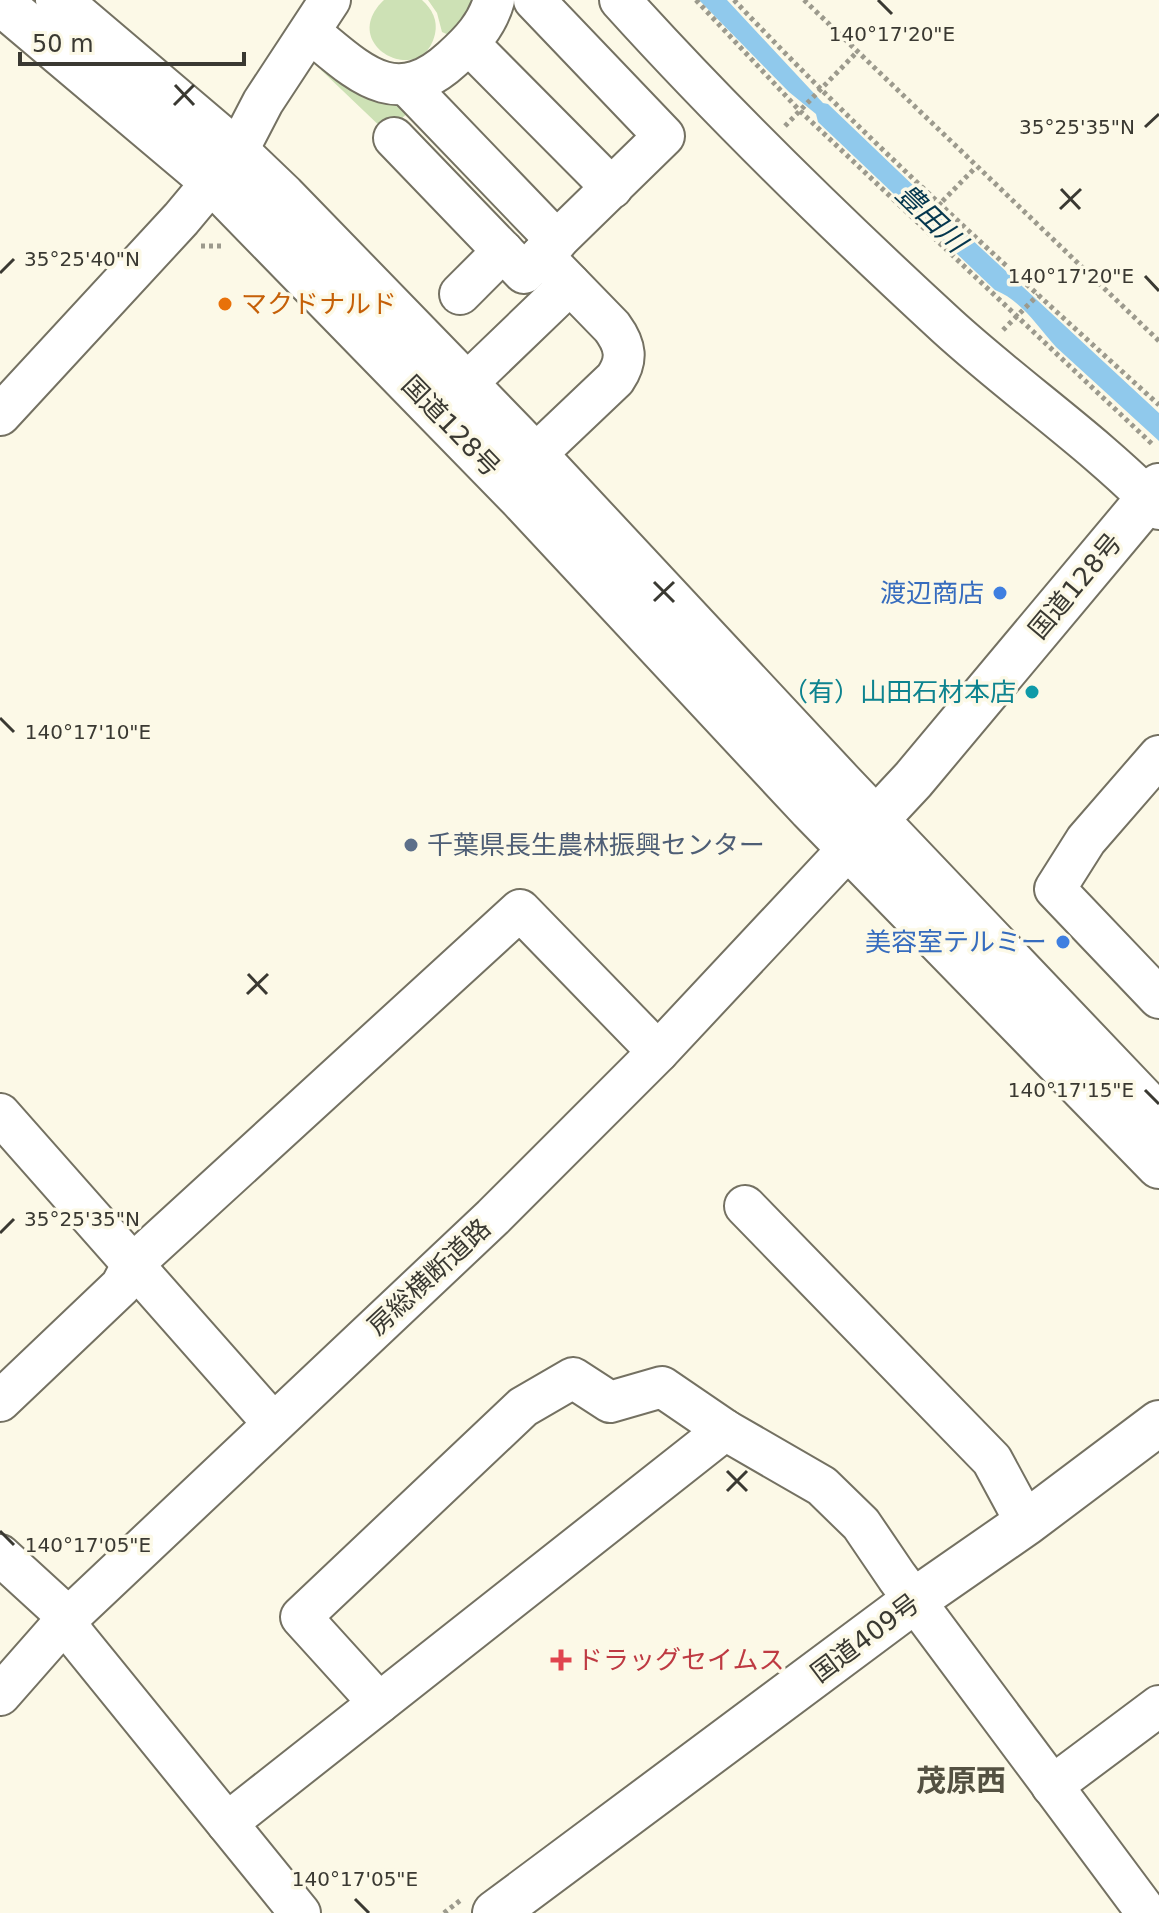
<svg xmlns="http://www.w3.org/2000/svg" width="1159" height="1913" font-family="'DejaVu Sans','Noto Sans JP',sans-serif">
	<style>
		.green { fill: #cde1b5 }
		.water { fill: #90c9ec }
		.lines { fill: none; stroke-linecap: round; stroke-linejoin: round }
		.minor-casing { stroke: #747162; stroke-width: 44 }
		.highway-casing { stroke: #747162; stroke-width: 48 }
		.path { stroke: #9c9a8d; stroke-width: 5; stroke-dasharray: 4 4; stroke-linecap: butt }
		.minor { stroke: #fff; stroke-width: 40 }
		.highway { stroke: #fff; stroke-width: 44 }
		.ticks { fill: none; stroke: #3a3932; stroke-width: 3 }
		.food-dot { fill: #e8710a; stroke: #fcf9e7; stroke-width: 3 }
		.shop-dot { fill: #3f7fe0; stroke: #fcf9e7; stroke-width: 3 }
		.culture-dot { fill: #0f9aa8; stroke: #fcf9e7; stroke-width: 3 }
		.service-dot { fill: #5c6f8a; stroke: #fcf9e7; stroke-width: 3 }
		.health-dot { fill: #e0444e; stroke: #fcf9e7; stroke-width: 3 }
		.labels { text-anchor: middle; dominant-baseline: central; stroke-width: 7; stroke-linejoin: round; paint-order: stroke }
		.food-label { font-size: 26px; fill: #c56008; stroke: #fcf9e7; text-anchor: start }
		.street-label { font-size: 26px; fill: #3a3932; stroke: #fcf9e7 }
		.shop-label { font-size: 26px; fill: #366cbe; stroke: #fcf9e7; text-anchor: end }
		.culture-label { font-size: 26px; fill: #0d838f; stroke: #fcf9e7; text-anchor: end }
		.service-label { font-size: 26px; fill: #4e5e75; stroke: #fcf9e7; text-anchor: start }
		.health-label { font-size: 26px; fill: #be3a42; stroke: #fcf9e7; text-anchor: start }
		.water-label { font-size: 28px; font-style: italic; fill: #05374e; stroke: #fcf9e7 }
		.quarter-label { font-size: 30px; font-weight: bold; fill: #545142; stroke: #fcf9e7 }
		.ticks-label { font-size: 20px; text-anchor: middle; fill: #3a3932; stroke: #fcf9e7; stroke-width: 7; stroke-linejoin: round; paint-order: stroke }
	</style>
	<rect width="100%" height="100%" fill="#fcf9e7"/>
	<!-- green -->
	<g class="green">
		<path d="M384,0H422C432,9 438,20 435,34C422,90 336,45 384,0Z"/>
		<polygon points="428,0 476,0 451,36 442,32 437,13"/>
		<polygon points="326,62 384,102 400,105 409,112 386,132 321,70"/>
	</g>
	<!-- water -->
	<path class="water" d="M699,0H727L823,103L828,104L918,190C922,206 940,219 955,224L1159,413V441L1056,347C1037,326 1022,301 995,290L818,122L816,114L789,92Z"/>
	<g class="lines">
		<defs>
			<g id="minor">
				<path d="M534,0L664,136L542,255L612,327C626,346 628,360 615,379L535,455"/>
				<path d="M620,0C723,114 834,222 947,326C1016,389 1094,442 1159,509"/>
				<path d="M310,32C358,71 394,112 452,59C471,42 487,25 494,0"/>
				<polyline points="469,44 612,188"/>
				<polyline points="407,85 557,241"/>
				<polyline points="394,138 524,273 542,255"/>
				<polyline points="460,294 503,251"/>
				<polyline points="466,384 570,284"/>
				<polyline points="0,415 181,219 237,152 263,102 330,0"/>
				<polyline points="1159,756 1086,840 1055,889 1159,998"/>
				<polyline points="0,1114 273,1423"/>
				<polyline points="745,1206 992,1460 1026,1523"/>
				<polyline points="0,1401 121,1286 132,1265 520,910 658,1052"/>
				<polyline points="0,1555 58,1608 75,1636 300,1913"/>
				<polyline points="0,1695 66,1620 493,1217 658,1052 849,848"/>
				<polyline points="379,1703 301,1617 523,1407 573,1378 610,1402 662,1387 725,1430 822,1486 861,1524 897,1577 1147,1913"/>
				<polyline points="1052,1786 1159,1706"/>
				<polyline points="227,1823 725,1430"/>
			</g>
			<g id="highway">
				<polyline points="58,0 237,152 283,196 549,470 840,782 1159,1117"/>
				<polyline points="0,2 212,181 521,498 811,809 1159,1166"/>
				<polyline points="857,840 913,780 1159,486"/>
				<polyline points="495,1913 915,1600 1026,1523 1159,1423"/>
			</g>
		</defs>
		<!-- minor casing -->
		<use href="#minor" class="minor-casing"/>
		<!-- highway casing -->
		<use href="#highway" class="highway-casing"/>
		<!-- path -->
		<g class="path">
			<polyline points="696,0 800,111 1152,444"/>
			<path d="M734,0C869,143 1014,273 1159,405"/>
			<polyline points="804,0 1159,341"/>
			<polyline points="785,126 857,52"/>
			<polyline points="920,224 976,167"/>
			<polyline points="201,246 223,246"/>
			<polyline points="1003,330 1038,295"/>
			<polyline points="444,1913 462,1899"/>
		</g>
		<!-- minor -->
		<use href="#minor" class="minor"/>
		<!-- highway -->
		<use href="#highway" class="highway"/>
	</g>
	<!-- ticks -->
	<path class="ticks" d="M878,0L892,14M175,85L194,105M174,105L194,85M1145,127L1159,114M1061,189L1080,209M1060,209L1081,189M0,273L14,259M1145,276L1159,291M654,582L674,602M654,601L674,582M0,718L14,732M248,974L267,994M247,994L268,974M1145,1090L1159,1104M0,1233L14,1219M727,1471L747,1491M727,1491L747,1471M0,1531L14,1545M355,1899L369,1913"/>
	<!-- markers -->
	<circle class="food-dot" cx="225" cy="304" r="8"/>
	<g class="shop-dot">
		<circle cx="1000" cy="593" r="8"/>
		<circle cx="1063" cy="942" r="8"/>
	</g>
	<circle class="culture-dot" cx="1032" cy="692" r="8"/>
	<circle class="service-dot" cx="411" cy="845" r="8"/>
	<path class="health-dot" d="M557 1648h8v8h8v8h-8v8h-8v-8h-8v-8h8z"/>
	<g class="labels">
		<!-- food labels -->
		<g class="food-label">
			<text x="241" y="304">マクドナルド</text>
		</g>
		<!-- street labels -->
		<g class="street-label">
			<text transform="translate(451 426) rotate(46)">国道128号</text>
			<text transform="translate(1075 586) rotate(-50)">国道128号</text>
			<text transform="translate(429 1277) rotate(-43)">房総横断道路</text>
			<text transform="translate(865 1638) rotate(-37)">国道409号</text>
		</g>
		<!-- shop labels -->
		<g class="shop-label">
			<text x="984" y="593">渡辺商店</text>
			<text x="1047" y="942">美容室テルミー</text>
		</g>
		<!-- culture labels -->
		<g class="culture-label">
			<text x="1016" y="692">（有）山田石材本店</text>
		</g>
		<!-- service labels -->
		<g class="service-label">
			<text x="427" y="845">千葉県長生農林振興センター</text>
		</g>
		<!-- health labels -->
		<g class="health-label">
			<text x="577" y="1660">ドラッグセイムス</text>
		</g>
		<!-- water labels -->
		<g class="water-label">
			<text transform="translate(931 218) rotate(44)">豊田川</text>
		</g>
		<!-- quarter labels -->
		<g class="quarter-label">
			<text x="961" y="1780">茂原西</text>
		</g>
	</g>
	<g class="ticks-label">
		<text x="892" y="41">140°17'20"E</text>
		<text x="1077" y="134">35°25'35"N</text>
		<text x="82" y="266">35°25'40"N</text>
		<text x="1071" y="283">140°17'20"E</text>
		<text x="88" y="739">140°17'10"E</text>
		<text x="1071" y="1097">140°17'15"E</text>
		<text x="82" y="1226">35°25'35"N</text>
		<text x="88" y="1552">140°17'05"E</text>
		<text x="355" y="1886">140°17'05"E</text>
	</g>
	<!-- scale -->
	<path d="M20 52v12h224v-12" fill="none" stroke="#3a3932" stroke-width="4"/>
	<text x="32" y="52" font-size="24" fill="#3a3932" stroke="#fcf9e7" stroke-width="6" paint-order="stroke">50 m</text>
</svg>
